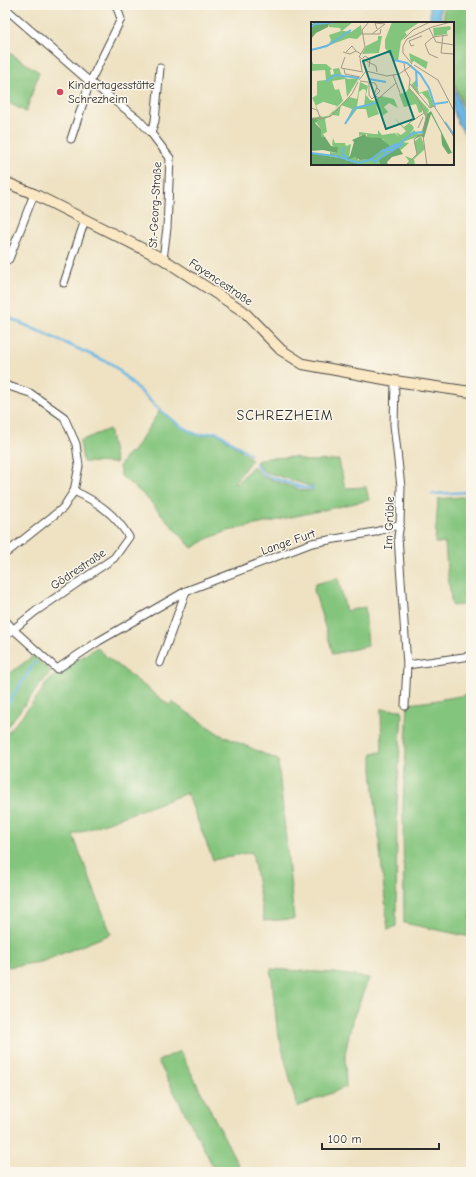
<svg xmlns="http://www.w3.org/2000/svg" width="476" height="1177" font-family="'Comic Neue',sans-serif">
	<style>
		.green { fill: #84c57d; stroke: #587854 }
		.water { fill: #6ab7e4; stroke: #4a7188 }
		.lines { fill: none; stroke-linecap: round; stroke-linejoin: round }
		.stream { stroke: #6ab7e4; stroke-width: 2.5 }
		.street-casing { stroke: #484642; stroke-width: 9 }
		.secondary-casing { stroke: #484642; stroke-width: 12 }
		.street { stroke: #fff; stroke-width: 7 }
		.secondary { stroke: #fae7c3; stroke-width: 10 }
		.poi-dot { fill: #d1495b; stroke: #fbf7ec; stroke-width: 1.5 }
		.labels { text-anchor: middle; dominant-baseline: central; stroke-width: 3; stroke-linejoin: round; paint-order: stroke }
		.poi-label { font-size: 12px; fill: #2b2b2b; stroke: #fbf7ec; text-anchor: start }
		.street-label { font-size: 12px; fill: #2b2b2b; stroke: #fbf7ec }
		.quarter-label { font-size: 14px; letter-spacing: 1px; fill: #2b2b2b; stroke: #fbf7ec }
		.inset-river { fill: none; stroke: #6ab7e4; stroke-width: 2 }
		.inset-road { fill: none; stroke: #a09986; stroke-width: 1 }
		.view { fill: #0f766e; fill-opacity: 0.15; stroke: #0f766e; stroke-width: 2 }
		.inset-edge { fill: none; stroke: #2b2b2b; stroke-width: 2 }
	</style>
	<rect width="100%" height="100%" fill="#fbf7ec"/>
	<filter id="ink" filterUnits="userSpaceOnUse"><feTurbulence type="fractalNoise" baseFrequency=".025" numOctaves="2"/><feDisplacementMap in="SourceGraphic" scale="8" xChannelSelector="R" yChannelSelector="G"/><feConvolveMatrix kernelMatrix="1 2 1 2 8 2 1 2 1" color-interpolation-filters="sRGB"/></filter>
	<filter id="wash" filterUnits="userSpaceOnUse"><feTurbulence type="fractalNoise" baseFrequency=".012" numOctaves="4" result="noise"/><feDisplacementMap in="SourceGraphic" scale="16" xChannelSelector="R" yChannelSelector="G"/><feGaussianBlur stdDeviation="0.9" result="paint"/><feColorMatrix in="noise" values="0 0 0 0 0 0 0 0 0 0 0 0 0 0 0 0 0 1.4 0 .05"/><feComposite in="paint" operator="in"/></filter>
	<g filter="url(#wash)">
		<rect width="100%" height="100%" fill="#eee2c3"/>
		<!-- green -->
		<g class="green">
			<polygon points="443,5 471,5 471,121 465,111 453,79 453,23 444,23"/>
			<polygon points="5,50 39,72 26,112 5,101"/>
			<polygon points="160,410 177,424 197,435 217,433 252,459 234,483 236,484 253,466 261,476 303,491 313,490 313,487 263,471 256,462 264,458 295,457 306,461 339,460 345,488 366,487 369,500 228,531 209,538 192,548 144,495 121,476 119,467 129,452 132,453"/>
			<polygon points="109,429 116,463 83,462 80,441"/>
			<polygon points="471,496 471,604 452,606 447,569 445,543 435,543 438,499"/>
			<polygon points="338,578 346,611 365,607 368,646 333,654 314,590 315,584"/>
			<polygon points="97,647 102,653 169,705 172,702 219,734 278,760 294,919 264,921 252,852 213,860 187,793 73,835 111,934 41,962 8,967 5,952 5,736 35,700 46,684 56,674"/>
			<path d="M33,656L51,672C34,690 21,711 5,729V677Z"/>
			<polygon points="471,694 471,937 404,923 403,805 408,704 432,701"/>
			<polygon points="381,709 402,710 397,803 396,926 388,930 372,770 372,753 382,752"/>
			<polygon points="271,969 334,973 369,978 352,1021 345,1054 346,1087 297,1107 277,1028"/>
			<polygon points="180,1051 242,1172 216,1172 158,1061"/>
		</g>
		<!-- water -->
		<g class="water">
			<polygon points="430,5 440,5 441,23 430,23"/>
			<polygon points="453,83 467,123 471,129 471,145 458,123 453,109"/>
		</g>
		<g class="lines">
			<!-- stream -->
			<g class="stream">
				<polyline points="5,316 112,364 160,410 182,427 198,435 217,432 250,454"/>
				<polyline points="256,464 262,474 303,488 313,488"/>
				<polyline points="432,494 471,492"/>
				<polyline points="5,708 35,662"/>
			</g>
		</g>
	</g>
	<g filter="url(#ink)">
		<g class="lines">
			<defs>
				<g id="street">
					<polyline points="5,8 90,82 137,118 151,133 170,158 167,228 163,259"/>
					<polyline points="151,133 155,121 160,68"/>
					<polyline points="71,139 90,82 121,19 116,5"/>
					<polyline points="5,261 9,259 34,194"/>
					<polyline points="64,283 85,220"/>
					<polyline points="395,381 394,425 401,487 400,524 398,537 407,665 405,706"/>
					<polyline points="5,385 30,393 64,417 76,444 79,466 74,491 63,508 5,554"/>
					<polyline points="5,620 14,630 57,669 99,641 186,591 312,543 375,532 400,524"/>
					<path d="M5,636L36,611L114,558L129,537C115,514 98,502 74,491"/>
					<polyline points="160,663 186,591"/>
					<polyline points="407,665 471,656"/>
				</g>
				<polyline id="secondary" points="5,182 34,194 163,259 243,311 281,350 303,364 395,381 471,392"/>
			</defs>
			<!-- street casing -->
			<use href="#street" class="street-casing"/>
			<!-- secondary casing -->
			<use href="#secondary" class="secondary-casing"/>
			<!-- street -->
			<use href="#street" class="street"/>
			<!-- secondary -->
			<use href="#secondary" class="secondary"/>
		</g>
	</g>
	<!-- markers -->
	<circle class="poi-dot" cx="60" cy="92" r="4"/>
	<g class="labels">
		<!-- poi labels -->
		<g class="poi-label">
			<text x="68" y="85">Kindertagesstätte<tspan x="68" dy="14">Schrezheim</tspan></text>
		</g>
		<!-- street labels -->
		<g class="street-label">
			<text transform="translate(155 205) rotate(-87)">St.-Georg-Straße</text>
			<text transform="translate(221 282) rotate(34)">Fayencestraße</text>
			<text transform="translate(389 523) rotate(-88)">Im Grüble</text>
			<text transform="translate(288 542) rotate(-19)">Lange Furt</text>
			<text transform="translate(78 569) rotate(-34)">Gödrestraße</text>
		</g>
		<!-- quarter labels -->
		<g class="quarter-label">
			<text x="285" y="415">SCHREZHEIM</text>
		</g>
	</g>
	<!-- overview -->
	<g transform="translate(311 22)">
		<rect width="143" height="143" fill="#eee2c3"/>
		<path d="M28,0H42L31,9H33L40,10L50,3L51,12L46,17L38,16L8,27L0,28L18,22L20,18L18,13L30,9L29,6L18,5V2ZM81,0H109L94,10L96,13L90,19L87,39L81,36L74,26V18ZM139,4L140,7L136,9V12L123,14L122,6ZM67,14H71L68,31L51,32L55,24L67,18ZM98,31L117,40L115,47L103,39L100,41ZM1,39L2,42H15L21,47L19,48L20,53L23,52L22,47L28,46L31,54L37,57L48,56L36,75L34,57L21,59L24,68L28,67L32,79L14,97L16,110L12,112L14,115L10,116V107L2,96L10,94L1,76L6,73V59L15,58L14,48L0,49ZM12,80H13L26,84L20,93L11,95L4,84ZM106,51L105,61L108,71L117,68L123,84L119,86L117,78L111,71L107,72L100,63L105,58ZM49,60L57,64L55,73L59,78L63,79L70,74L83,77L87,86L78,81L73,85L77,90L71,94L65,84L68,92L57,96L55,87H46L34,103L41,87L30,83L28,94L22,93L16,96L38,75L46,77ZM52,67L55,68L53,84L46,85L48,70ZM98,66L118,88L115,95L111,87V90L108,91L105,82L93,85L88,72L95,70ZM83,96L93,105L98,101L101,103L103,106L99,112L103,108L107,112L112,111L111,113L92,120L98,121L90,128L84,126L68,139L69,143H52L19,133V130L26,131V126L21,123L22,116L24,121H34L35,124L40,122L38,135H47V138H53L70,131L78,124L72,117L56,115V112L48,114V110L63,112H67V108L71,113L84,111L88,115L85,110L90,113L95,109ZM110,114L114,127L103,137L104,143H95L98,139L94,134L102,137L106,132L103,120Z" fill="#84c57d" fill-rule="evenodd"/>
		<path d="M4,0H28L18,2L17,5L5,11L0,17V3ZM120,89L141,131L137,132L131,123L130,111L120,92L113,116L110,114L103,117L108,113H111L112,110L108,109H111L116,92ZM0,96L7,98L4,101L10,107V115H14L20,124L27,125L26,131L12,128L0,129ZM54,112L56,115L70,116L79,124L63,137L49,138L44,135L35,138L52,143H0V131L35,137L39,134L43,120L41,118ZM84,126H88L92,132L81,135L76,140L77,143H69L68,139L70,136Z" fill="#6baa6c"/>
		<path class="inset-river" d="M0,5L4,2L26,0M0,28L16,24L40,8M83,38L96,41L109,52L118,66L124,85M105,48L106,65M58,57L75,60M15,59L24,53L48,56M123,82L137,80M134,100L143,113M34,102L44,86L65,81L67,76M33,125L31,132L37,136M75,127L86,122M0,131L24,134M25,134L48,141L61,137L64,140L73,133V128H80L102,111L112,110M71,135L92,122M61,137L72,128"/>
		<path class="inset-road" d="M58,0L51,8L54,25L48,35L65,44L66,50M143,2V31M118,6L125,20L143,23M52,12H61L74,2L64,1L66,7M61,12H69L70,7M132,13L130,31L143,32M93,17L102,8L119,0M103,23L100,24L98,19L111,14M32,30L39,32L45,29L50,32M35,30L41,24L45,29M34,35L30,46L52,50M52,36L54,34L59,37L58,45M127,36L118,32L114,22L122,15L137,13M49,37L51,49M101,42L92,31V24L96,17L121,5L140,0M101,43L94,48L99,57L98,66L106,75L115,95L112,114L116,143M103,43L127,58L143,89M33,47L34,52L49,55M82,53L89,71M48,58L55,49L76,54L88,52L94,48L93,41M49,59L64,61L66,65L63,73L68,76L85,61M58,61V73L61,77L69,69L66,66M99,62L119,86L123,84L143,115M0,86L6,88L10,97M0,96L10,97L20,94L41,72L47,60M98,101L113,91M107,106L112,95M95,143L106,132L103,117L112,112"/>
		<path class="view" d="M79,29L103,97L75,107L52,39Z"/>
		<rect width="143" height="143" class="inset-edge"/>
	</g>
	<!-- margin -->
	<rect width="476" height="1177" fill="none" stroke="#fbf7ec" stroke-width="20"/>
	<!-- scale -->
	<path d="M322 1143v6h117v-6" fill="none" stroke="#2b2b2b" stroke-width="2"/>
	<text x="328" y="1143" font-size="12" fill="#2b2b2b" stroke="#fbf7ec" stroke-width="3" paint-order="stroke">100 m</text>
</svg>
